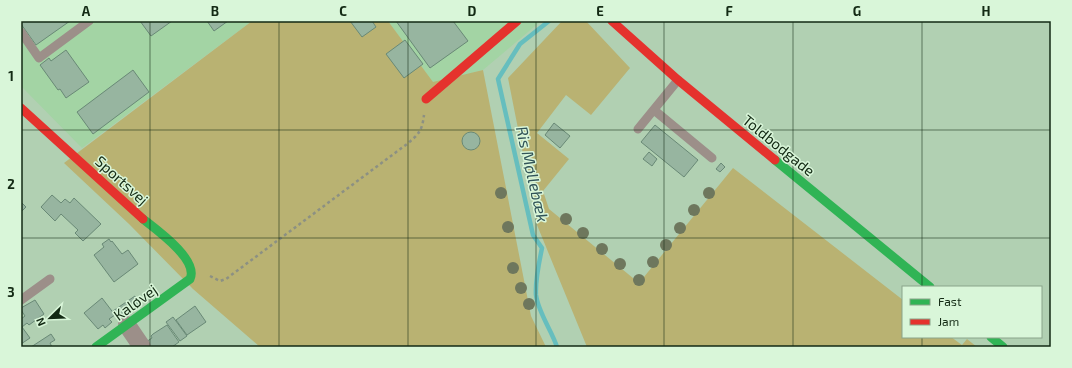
<svg xmlns="http://www.w3.org/2000/svg" width="1072" height="368" font-family="'Exo 2',sans-serif">
	<style>
		.built { fill: #a3d4a4 }
		.green { fill: #b9b272 }
		.lines { fill: none; stroke-linecap: round; stroke-linejoin: round }
		.stream { stroke: #66bebe; stroke-width: 4.5 }
		.building { fill: #97b5a0; stroke: #698976 }
		.path { stroke: #8c9083; stroke-width: 2.5; stroke-dasharray: 3 3; stroke-linecap: butt }
		.lane { stroke: #9c8f89; stroke-width: 9 }
		.street { stroke: #9c8f89; stroke-width: 18 }
		.fast { stroke: #30b455; stroke-width: 9 }
		.jam { stroke: #e5322d; stroke-width: 9 }
		.tree { fill: #6e775d }
		.grid { fill: none; stroke: #132a14; stroke-width: 1; stroke-opacity: 0.55 }
		.labels { text-anchor: middle; dominant-baseline: central; stroke-width: 3; stroke-linejoin: round; paint-order: stroke }
		.street-label { font-size: 15px; fill: #132a14; stroke: #d9f6d9 }
		.water-label { font-size: 16px; font-style: italic; fill: #315357; stroke: #d9f6d9 }
		.neatline { fill: none; stroke: #132a14; stroke-width: 1.5 }
		.grid-label { font-size: 13px; text-anchor: middle; font-weight: bold; fill: #132a14 }
	</style>
	<rect width="100%" height="100%" fill="#b1d0b2"/>
	<!-- built -->
	<g class="built">
		<polygon points="21,21 252,21 82,148 21,86"/>
		<polygon points="388,21 541,21 483,70 433,83"/>
	</g>
	<!-- green -->
	<g class="green">
		<polygon points="252,21 388,21 433,82 483,70 531,316 546,347 260,347 193,289 129,224 64,163"/>
		<polygon points="562,21 586,21 630,68 591,115 566,95 537,133 569,159 543,191 549,209 639,283 733,168 903,300 903,337 951,337 962,345 967,339 977,347 587,347 537,225 508,78"/>
	</g>
	<g class="lines">
		<!-- stream -->
		<path class="stream" d="M549,21L520,44L498,79L533,235L542,248C539,263 535,280 536,295C538,312 552,331 557,347"/>
	</g>
	<!-- building -->
	<g class="building">
		<polygon points="21,21 70,21 36,45 21,24"/>
		<polygon points="140,21 172,21 151,36"/>
		<polygon points="207,21 228,21 214,31"/>
		<polygon points="350,21 372,21 376,27 362,37"/>
		<polygon points="396,21 453,21 468,41 430,68"/>
		<polygon points="405,40 423,64 404,78 386,54"/>
		<polygon points="66,50 89,82 66,98 60,89 58,90 40,65 49,58 51,61"/>
		<polygon points="133,70 149,92 93,134 77,112"/>
		<polygon points="554,123 570,136 560,148 545,135"/>
		<polygon points="655,125 698,160 684,177 641,142"/>
		<circle cx="471" cy="141" r="9"/>
		<polygon points="649,152 657,159 652,166 643,159"/>
		<polygon points="721,163 725,167 720,172 716,169"/>
		<polygon points="52,195 61,203 65,199 70,203 74,198 101,224 83,241 75,233 78,230 61,214 55,221 41,207"/>
		<polygon points="21,202 26,207 21,212"/>
		<polygon points="109,239 111,242 112,241 122,254 128,250 138,264 114,282 94,255 104,247 102,244"/>
		<polygon points="135,296 140,303 119,320 113,311"/>
		<polygon points="102,298 115,315 109,319 112,322 105,328 103,325 98,329 84,313"/>
		<polygon points="35,300 44,314 29,325 27,323 22,327 30,338 21,344 21,319 25,316 21,310 21,308"/>
		<polygon points="195,306 206,322 187,335 176,320"/>
		<polygon points="173,317 187,336 180,341 166,322"/>
		<polygon points="167,325 179,342 172,347 150,347 146,342 152,338 151,336 153,334"/>
		<polygon points="51,334 55,340 50,343 52,347 31,347"/>
	</g>
	<g class="lines">
		<!-- path -->
		<path class="path" d="M210,276L220,281L226,279L407,144C419,134 422,131 424,115"/>
		<!-- lane -->
		<g class="lane">
			<polyline points="21,32 39,58 89,21"/>
			<polyline points="654,110 712,158"/>
			<polyline points="638,129 678,80"/>
			<polyline points="21,300 50,279"/>
		</g>
		<!-- street -->
		<polyline class="street" points="127,325 142,347"/>
		<!-- fast -->
		<g class="fast">
			<polyline points="775,160 930,287"/>
			<polyline points="991,337 1003,347"/>
			<path d="M96,347L190,279C199,260 157,230 143,219"/>
		</g>
		<!-- jam -->
		<g class="jam">
			<polyline points="612,21 678,80 775,160"/>
			<polyline points="426,99 517,21"/>
			<polyline points="21,108 143,219"/>
		</g>
	</g>
	<!-- trees -->
	<g class="tree">
		<circle cx="501" cy="193" r="6"/>
		<circle cx="709" cy="193" r="6"/>
		<circle cx="694" cy="210" r="6"/>
		<circle cx="566" cy="219" r="6"/>
		<circle cx="508" cy="227" r="6"/>
		<circle cx="680" cy="228" r="6"/>
		<circle cx="583" cy="233" r="6"/>
		<circle cx="666" cy="245" r="6"/>
		<circle cx="602" cy="249" r="6"/>
		<circle cx="653" cy="262" r="6"/>
		<circle cx="620" cy="264" r="6"/>
		<circle cx="513" cy="268" r="6"/>
		<circle cx="639" cy="280" r="6"/>
		<circle cx="521" cy="288" r="6"/>
		<circle cx="529" cy="304" r="6"/>
	</g>
	<!-- grid -->
	<path class="grid" d="M150,21V347M279,21V347M408,21V347M536,21V347M664,21V347M793,21V347M922,21V287M21,130H1051M21,238H1051M922,337V347"/>
	<g class="labels">
		<!-- street labels -->
		<g class="street-label">
			<text transform="translate(779 145) rotate(39)">Toldbodgade</text>
			<text transform="translate(122 180) rotate(42)">Sportsvej</text>
			<text transform="translate(135 302) rotate(-36)">Kaløvej</text>
		</g>
		<!-- water labels -->
		<g class="water-label">
			<text transform="translate(533 174) rotate(77)">Ris Møllebæk</text>
		</g>
	</g>
	<!-- border -->
	<rect width="1072" height="368" fill="none" stroke="#d9f6d9" stroke-width="44"/>
	<!-- legend -->
	<rect x="902" y="286" width="140" height="52" fill="#d9f6d9" stroke="#8aa48a"/>
	<rect x="910" y="299" width="20" height="6" fill="#30b455" stroke="#8aa48a"/>
	<text x="938" y="306" font-size="12" fill="#132a14">Fast</text>
	<rect x="910" y="319" width="20" height="6" fill="#e5322d" stroke="#8aa48a"/>
	<text x="938" y="326" font-size="12" fill="#132a14">Jam</text>
	<!-- north arrow -->
	<g transform="translate(50 318) rotate(247)" stroke="#d9f6d9" stroke-width="3" paint-order="stroke">
	<path d="M0-3L7 15L0 10L-7 15Z" fill="#132a14"/>
	<text y="-6" font-size="11" font-weight="bold" text-anchor="middle" fill="#132a14">N</text>
	</g>
	<rect x="22" y="22" width="1028" height="324" class="neatline"/>
	<g class="grid-label">
		<text x="86" y="16">A</text>
		<text x="215" y="16">B</text>
		<text x="343" y="16">C</text>
		<text x="472" y="16">D</text>
		<text x="600" y="16">E</text>
		<text x="729" y="16">F</text>
		<text x="857" y="16">G</text>
		<text x="986" y="16">H</text>
		<text x="11" y="81">1</text>
		<text x="11" y="189">2</text>
		<text x="11" y="297">3</text>
	</g>
</svg>
